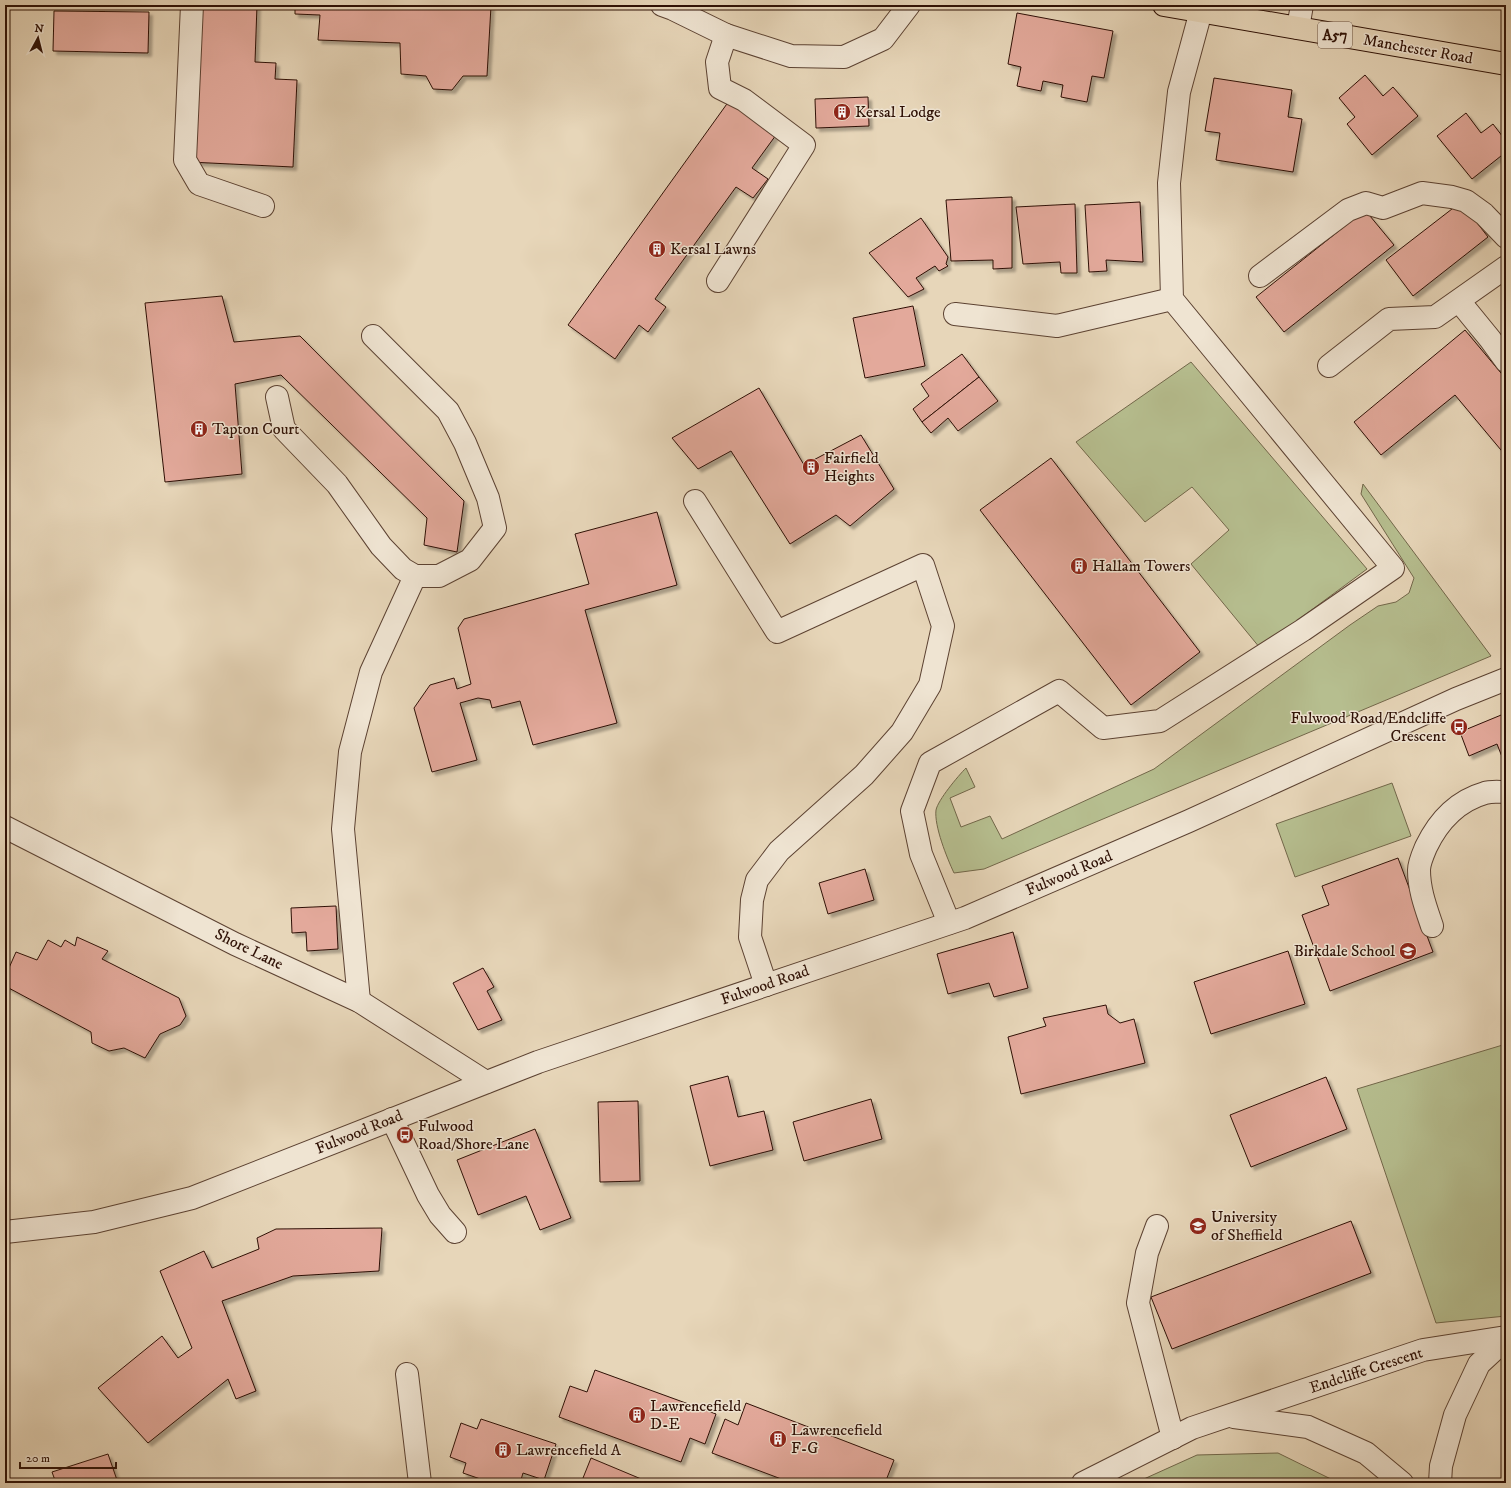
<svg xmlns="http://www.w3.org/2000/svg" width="1511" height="1488" font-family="'IM FELL DW Pica',serif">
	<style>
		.green { fill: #b6be8f; stroke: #72674a }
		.building { fill: #e3a99b; stroke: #2e1005; filter: url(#shadow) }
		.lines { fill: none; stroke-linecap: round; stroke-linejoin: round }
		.minor-casing { stroke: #5c4232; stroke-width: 24 }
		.major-casing { stroke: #2e1005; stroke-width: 24 }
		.minor { stroke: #efe4d2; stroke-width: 22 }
		.major { stroke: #e7d6b9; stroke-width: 22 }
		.labels { text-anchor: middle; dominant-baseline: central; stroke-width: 3; stroke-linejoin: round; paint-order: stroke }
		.shield { fill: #efe4d2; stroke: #685042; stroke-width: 1 }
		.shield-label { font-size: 15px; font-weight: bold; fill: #2e1005 }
		.street-label { font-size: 16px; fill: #2e1005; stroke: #efe4d2 }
		.poi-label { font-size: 16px; fill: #2e1005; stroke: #efe4d2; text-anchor: start }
	</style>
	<defs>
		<filter id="shadow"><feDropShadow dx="3.5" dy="3.5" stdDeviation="1" flood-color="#0004"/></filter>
	</defs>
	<rect width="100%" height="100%" fill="#e7d6b9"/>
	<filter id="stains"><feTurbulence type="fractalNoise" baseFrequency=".005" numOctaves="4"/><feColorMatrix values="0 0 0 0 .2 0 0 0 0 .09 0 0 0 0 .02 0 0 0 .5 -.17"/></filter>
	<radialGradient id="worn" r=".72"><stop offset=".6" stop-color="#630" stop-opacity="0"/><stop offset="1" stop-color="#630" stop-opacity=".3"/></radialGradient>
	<!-- green -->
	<g class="green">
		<polygon points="1191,362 1367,569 1260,648 1191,564 1229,530 1192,487 1145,522 1076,442"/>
		<path d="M1363,484L1491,656L984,869L954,873C947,858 934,826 936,810C938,800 958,776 966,768L975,787L950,798L961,827L990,816L1002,839L1154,769L1350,625L1378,606L1396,602L1409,593L1414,578L1361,494Z"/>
		<polygon points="1392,783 1411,836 1295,877 1276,824"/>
		<polygon points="1506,1044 1506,1316 1436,1323 1357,1089"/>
		<polygon points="1278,1453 1339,1483 1135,1483 1197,1455"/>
	</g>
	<!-- building -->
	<g class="building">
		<polygon points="196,5 257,5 255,62 276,63 275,79 297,80 293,167 189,162"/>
		<polygon points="295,5 463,5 491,6 487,76 463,76 452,90 433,89 426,76 401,74 400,43 318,40 320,15 295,14"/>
		<polygon points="54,11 149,12 148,53 53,51"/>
		<polygon points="1017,13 1113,31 1104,78 1092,76 1087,102 1061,97 1063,85 1043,81 1041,91 1017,86 1021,67 1008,64"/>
		<polygon points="1365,75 1383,96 1393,87 1418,116 1372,155 1347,124 1355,117 1339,98"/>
		<polygon points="1214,78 1292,90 1288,117 1302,119 1293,172 1216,160 1220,133 1205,131"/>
		<polygon points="868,97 869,126 816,128 815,99"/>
		<polygon points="729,101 776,135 752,168 768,179 753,198 736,187 655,299 666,307 648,332 639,325 615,359 568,325"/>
		<polygon points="1466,113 1481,133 1493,124 1506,141 1506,152 1472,179 1437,136"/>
		<polygon points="1012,197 1012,268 993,269 993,260 951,261 946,200"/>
		<polygon points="1140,202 1143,262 1106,260 1107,271 1089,272 1085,205"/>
		<polygon points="1461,202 1488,237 1413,296 1386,260"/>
		<polygon points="1075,204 1077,273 1061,273 1060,262 1023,264 1016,207"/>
		<polygon points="1365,210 1394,245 1284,332 1256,297"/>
		<polygon points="921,218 948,257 946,264 948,266 939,271 935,266 916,278 924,289 908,297 869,253"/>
		<polygon points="222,296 234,342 300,336 464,501 457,552 424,545 427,518 281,375 235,384 242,474 165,482 145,303"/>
		<polygon points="913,306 925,366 865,378 853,318"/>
		<polygon points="1465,330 1506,379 1506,456 1455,395 1381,455 1354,422"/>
		<polygon points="962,354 979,377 922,422 913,409 929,396 921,384"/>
		<polygon points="979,377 998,401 958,431 948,418 931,433 922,422"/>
		<polygon points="759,388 804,465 861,435 894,489 850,526 836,515 790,544 731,451 698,469 672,438"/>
		<polygon points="1051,458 1200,652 1131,705 980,510"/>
		<polygon points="657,512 677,585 585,610 617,723 533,745 520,701 492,708 490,700 478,698 460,703 477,760 432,772 414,708 430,685 454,678 457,689 471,684 458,628 464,619 589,584 575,534"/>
		<polygon points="1506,713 1506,767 1497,744 1469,756 1460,732"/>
		<polygon points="1398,858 1433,952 1330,991 1302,915 1329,905 1322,886"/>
		<polygon points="865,869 874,900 828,914 819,883"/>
		<polygon points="336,906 338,949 307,951 306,932 292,933 291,908"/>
		<polygon points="1013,932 1028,988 994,997 989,983 948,994 937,954"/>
		<polygon points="77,937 108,951 102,959 179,998 186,1016 180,1025 160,1034 145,1058 124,1048 109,1051 92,1043 91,1032 5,986 5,977 16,952 37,960 48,940 61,947 65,940 75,946"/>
		<polygon points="1288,951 1305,1004 1211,1034 1194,982"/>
		<polygon points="483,968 494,987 487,991 502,1020 478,1030 453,983"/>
		<polygon points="1106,1005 1108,1014 1120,1023 1134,1019 1145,1063 1021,1094 1008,1037 1046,1026 1043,1018"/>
		<polygon points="728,1076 738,1117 764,1111 773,1150 710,1166 690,1086"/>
		<polygon points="1326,1077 1347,1129 1251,1167 1230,1115"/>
		<polygon points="871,1099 882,1139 804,1161 793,1122"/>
		<polygon points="638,1101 640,1181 600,1182 598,1102"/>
		<polygon points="535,1129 571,1218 540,1230 526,1196 478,1215 457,1160"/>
		<polygon points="1351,1221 1371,1273 1172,1349 1151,1297"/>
		<polygon points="382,1228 379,1271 293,1276 222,1301 256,1391 236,1399 228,1379 148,1443 98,1388 162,1336 178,1358 192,1348 160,1271 204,1251 212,1268 259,1249 257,1238 276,1229"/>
		<polygon points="595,1370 716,1414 705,1444 690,1438 681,1462 559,1417 570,1386 587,1392"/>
		<polygon points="746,1403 894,1460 885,1483 792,1483 712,1453 725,1419 738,1425"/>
		<polygon points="481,1419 556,1444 544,1480 523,1473 520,1483 492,1483 463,1473 466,1463 450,1457 461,1423 477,1429"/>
		<polygon points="108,1454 118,1483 56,1483 52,1472"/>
		<polygon points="591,1458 646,1481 645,1483 581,1483"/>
	</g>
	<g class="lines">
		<defs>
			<g id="minor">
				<polyline points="192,5 185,160 199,184 263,206"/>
				<polyline points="662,5 673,9 726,35 791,56 844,57 883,39 909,5"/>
				<polyline points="1298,28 1302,5"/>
				<polyline points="1260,276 1348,210 1366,203 1383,208 1422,193 1452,197 1466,201 1484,214 1506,237"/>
				<polyline points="718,281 804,145 744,100 720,88 717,62 726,35"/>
				<polyline points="1459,301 1490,339 1506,361"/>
				<polyline points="955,314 1057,326 1172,299"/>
				<polyline points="1329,366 1389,319 1435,317 1506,267"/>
				<polyline points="277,397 284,429 337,484 381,546 403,569 415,576 439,576 470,560 495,528 488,498 465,443 448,411 373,336"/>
				<polyline points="695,501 777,632 923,565 943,626 930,685 902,732 864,775 779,851 757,880 752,900 750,937 766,985"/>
				<polyline points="5,827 235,944 359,1001 486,1082"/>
				<polyline points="949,923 921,854 912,811 930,763 1059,691 1103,728 1160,721 1303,630 1393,568 1172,299 1169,183 1179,92 1201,11"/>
				<path d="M1432,926C1426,908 1419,890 1419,870C1419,863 1423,854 1426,847C1438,822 1457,801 1485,793C1491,791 1499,792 1506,792"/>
				<polyline points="359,1001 343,829 350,752 371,672 415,576"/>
				<polyline points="392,1119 428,1195 440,1215 455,1232"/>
				<polyline points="1157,1226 1147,1253 1138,1303 1173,1438"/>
				<polyline points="5,1232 94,1222 192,1198 538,1062 965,918 1189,821 1456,699 1506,679"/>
				<polyline points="407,1374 420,1483"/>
				<polyline points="1234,1417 1308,1427 1366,1453 1402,1483"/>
				<polyline points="1083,1483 1192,1428 1423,1350 1506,1337"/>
				<polyline points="1440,1483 1441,1466 1455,1415 1479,1364 1506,1339"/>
			</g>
			<polyline id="major" points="1164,5 1506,64"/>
		</defs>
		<!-- minor casing -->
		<use href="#minor" class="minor-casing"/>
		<!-- major casing -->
		<use href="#major" class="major-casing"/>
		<!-- minor -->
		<use href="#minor" class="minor"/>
		<!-- major -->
		<use href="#major" class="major"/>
	</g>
	<!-- icons -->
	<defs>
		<symbol id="building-disc" viewBox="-11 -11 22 22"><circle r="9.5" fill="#8f2418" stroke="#efe4d2"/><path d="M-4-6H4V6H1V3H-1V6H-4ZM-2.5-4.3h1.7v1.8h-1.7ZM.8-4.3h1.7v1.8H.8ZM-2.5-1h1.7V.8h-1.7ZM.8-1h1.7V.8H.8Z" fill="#fff"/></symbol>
		<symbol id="bus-disc" viewBox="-11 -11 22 22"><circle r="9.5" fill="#8f2418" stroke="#efe4d2"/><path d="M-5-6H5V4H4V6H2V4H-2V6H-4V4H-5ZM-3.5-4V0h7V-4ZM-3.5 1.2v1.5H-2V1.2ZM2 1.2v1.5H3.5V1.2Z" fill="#fff"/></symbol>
		<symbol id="school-disc" viewBox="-11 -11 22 22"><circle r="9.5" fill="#8f2418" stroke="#efe4d2"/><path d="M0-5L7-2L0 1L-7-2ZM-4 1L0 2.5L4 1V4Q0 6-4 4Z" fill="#fff"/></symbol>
		<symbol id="university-disc" viewBox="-11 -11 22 22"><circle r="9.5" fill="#8f2418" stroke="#efe4d2"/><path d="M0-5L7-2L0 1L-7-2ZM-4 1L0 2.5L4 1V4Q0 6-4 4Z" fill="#fff"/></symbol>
	</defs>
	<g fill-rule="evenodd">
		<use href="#building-disc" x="832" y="102" width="20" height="20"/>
		<use href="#building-disc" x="647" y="239" width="20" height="20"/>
		<use href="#building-disc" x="189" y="419" width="20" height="20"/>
		<use href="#building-disc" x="801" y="457" width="20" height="20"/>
		<use href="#building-disc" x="1069" y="556" width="20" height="20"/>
		<use href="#bus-disc" x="1449" y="717" width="20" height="20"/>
		<use href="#school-disc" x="1398" y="941" width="20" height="20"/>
		<use href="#bus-disc" x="395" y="1125" width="20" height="20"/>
		<use href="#university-disc" x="1188" y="1216" width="20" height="20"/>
		<use href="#building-disc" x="627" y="1405" width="20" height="20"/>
		<use href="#building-disc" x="768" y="1429" width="20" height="20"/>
		<use href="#building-disc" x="493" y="1440" width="20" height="20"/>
	</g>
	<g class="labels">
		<!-- shield labels -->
		<rect class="shield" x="1318" y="22" width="34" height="26" rx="3"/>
		<g class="shield-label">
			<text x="1335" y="35">A57</text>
		</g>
		<!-- street labels -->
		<g class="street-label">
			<text transform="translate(1418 49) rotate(10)">Manchester Road</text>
			<text transform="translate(1069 873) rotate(-23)">Fulwood Road</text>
			<text transform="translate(249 949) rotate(26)">Shore Lane</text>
			<text transform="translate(765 985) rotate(-19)">Fulwood Road</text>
			<text transform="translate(359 1132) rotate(-22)">Fulwood Road</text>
			<text transform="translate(1366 1370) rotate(-18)">Endcliffe Crescent</text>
		</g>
		<!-- poi labels -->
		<g class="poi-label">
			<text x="855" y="112">Kersal Lodge</text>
			<text x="670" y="249">Kersal Lawns</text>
			<text x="212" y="429">Tapton Court</text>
			<text x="824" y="458">Fairfield<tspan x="824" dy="18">Heights</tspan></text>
			<text x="1092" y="566">Hallam Towers</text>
			<text x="1446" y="718" text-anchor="end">Fulwood Road/Endcliffe<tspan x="1446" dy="18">Crescent</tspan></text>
			<text x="1395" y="951" text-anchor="end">Birkdale School</text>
			<text x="418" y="1126">Fulwood<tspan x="418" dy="18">Road/Shore Lane</tspan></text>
			<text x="1211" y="1217">University<tspan x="1211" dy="18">of Sheffield</tspan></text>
			<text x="650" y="1406">Lawrencefield<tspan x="650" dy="18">D-E</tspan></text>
			<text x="791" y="1430">Lawrencefield<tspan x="791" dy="18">F-G</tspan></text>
			<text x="516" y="1450">Lawrencefield A</text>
		</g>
	</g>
	<!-- margin -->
	<rect width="1511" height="1488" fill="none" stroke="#e7d6b9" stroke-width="20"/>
	<rect x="6" y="6" width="1499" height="1476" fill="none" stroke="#2e1005" stroke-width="2"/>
	<rect x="10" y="10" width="1491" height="1468" fill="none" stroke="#2e1005"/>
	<!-- north arrow -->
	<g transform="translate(38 38) rotate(7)" stroke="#efe4d2" stroke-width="3" paint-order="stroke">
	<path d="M0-3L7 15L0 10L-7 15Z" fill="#2e1005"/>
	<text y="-6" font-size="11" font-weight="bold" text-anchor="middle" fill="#2e1005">N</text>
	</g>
	<!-- scale -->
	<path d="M20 1462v6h96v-6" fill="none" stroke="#2e1005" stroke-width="2"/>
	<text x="26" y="1462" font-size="12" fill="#2e1005" stroke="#efe4d2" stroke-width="3" paint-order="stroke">20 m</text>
	<rect width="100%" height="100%" filter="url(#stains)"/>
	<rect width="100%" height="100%" fill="url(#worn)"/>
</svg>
